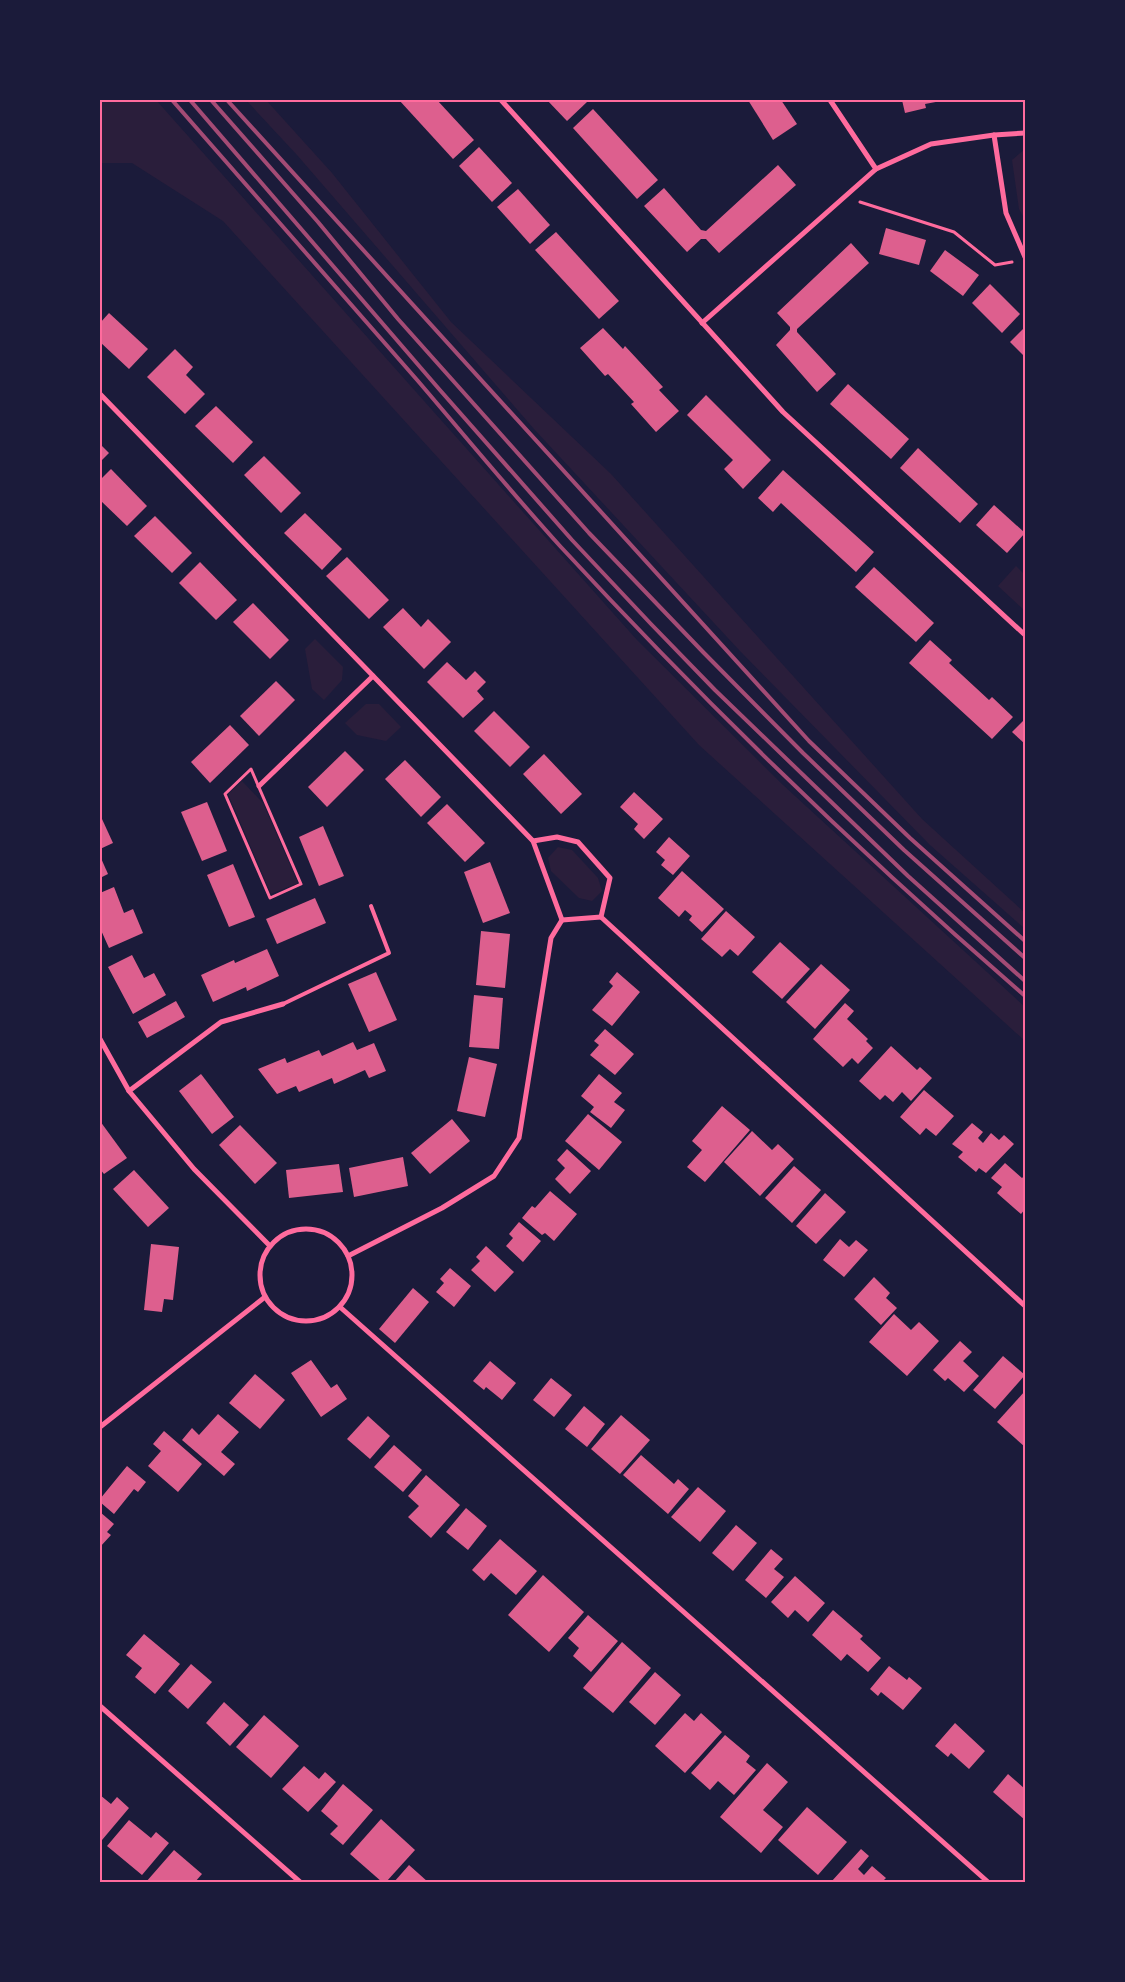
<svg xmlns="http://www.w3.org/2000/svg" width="1125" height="1982" font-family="'Work Sans',sans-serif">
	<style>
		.green { fill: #2a1e3b }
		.building { fill: #dd5f8e }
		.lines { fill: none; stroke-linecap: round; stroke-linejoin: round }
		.path { stroke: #ff6b9d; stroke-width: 3 }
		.service { stroke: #ff6b9d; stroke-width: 4 }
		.minor { stroke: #ff6b9d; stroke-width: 5 }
		.rail { stroke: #a44b75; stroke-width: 4 }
		.neatline { fill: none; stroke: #ff6b9d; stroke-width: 2 }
	</style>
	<rect width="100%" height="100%" fill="#1b1b3a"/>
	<!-- green -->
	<g class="green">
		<polygon points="100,100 156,100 637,640 783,785 1025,1007 1025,1041 699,745 223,221 132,163 100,163"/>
		<polygon points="246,100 266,100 332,173 451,322 611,474 922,819 1025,913 1025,929 930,845 740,651 534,429 297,155"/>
		<polygon points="1025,149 1025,220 1019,209 1012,160"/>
		<polygon points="1016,566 1025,575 1025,611 998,586"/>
		<polygon points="315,639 343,667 342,680 324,700 312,689 305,649"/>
		<polygon points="366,704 379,704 401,727 386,741 357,735 345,723"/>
		<polygon points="242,781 263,803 298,883 271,894 228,794"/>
		<polygon points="558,847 572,850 598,878 602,891 592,901 579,898 551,871 548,858"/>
	</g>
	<!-- building -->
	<g class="building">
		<polygon points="399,100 437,100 474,140 453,159"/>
		<polygon points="547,100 586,100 587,102 567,121"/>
		<polygon points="748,100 781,100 797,124 773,140"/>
		<polygon points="902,100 941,100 941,101 925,104 926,108 905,113"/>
		<polygon points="593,109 658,180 637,199 573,128"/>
		<polygon points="479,147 512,183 492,202 459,166"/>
		<polygon points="778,165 796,185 719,253 706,239 701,239 687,252 644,206 664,188 701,230 706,231"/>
		<polygon points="518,189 550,225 530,244 497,207"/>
		<polygon points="886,228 926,240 919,265 879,254"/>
		<polygon points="556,232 619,301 599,319 535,250"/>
		<polygon points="851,243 869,263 797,329 797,332 836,374 817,392 776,345 790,330 790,327 777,313"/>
		<polygon points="945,250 979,275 963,296 930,271"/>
		<polygon points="990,284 1020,314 1002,333 972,303"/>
		<polygon points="109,313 148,349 129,369 100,342 100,323"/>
		<polygon points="1025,327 1025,357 1010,342"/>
		<polygon points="603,328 623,349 625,346 663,387 659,390 679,411 656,432 631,404 634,402 608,374 605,376 580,348"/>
		<polygon points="175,349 193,367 186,375 205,394 185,414 147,377"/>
		<polygon points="848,384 909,439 891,459 830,404"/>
		<polygon points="706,395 771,460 743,489 724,469 733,460 687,415"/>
		<polygon points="216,406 253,442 233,463 195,426"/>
		<polygon points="100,444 109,453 100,462"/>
		<polygon points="918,448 978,504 960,523 900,468"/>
		<polygon points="264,456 301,493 281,513 244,475"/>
		<polygon points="111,469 147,506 127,526 100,500 100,480"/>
		<polygon points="783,470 874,552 856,572 781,503 773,512 758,498"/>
		<polygon points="994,505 1025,533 1007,553 976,525"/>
		<polygon points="305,513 342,549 322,570 284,533"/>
		<polygon points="155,516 192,553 172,573 134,536"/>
		<polygon points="347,557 389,600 369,619 326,576"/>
		<polygon points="200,562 237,600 216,620 179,583"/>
		<polygon points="874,567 934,623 916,642 855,587"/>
		<polygon points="253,603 289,640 270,659 233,622"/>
		<polygon points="403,608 421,627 428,619 451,642 424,669 383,627"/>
		<polygon points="930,640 952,660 949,663 989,700 992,697 1013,717 992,739 909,663"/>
		<polygon points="447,662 466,680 475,671 486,682 477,691 484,699 463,718 427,682"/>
		<polygon points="276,681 295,700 259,736 240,716"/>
		<polygon points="494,711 530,747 510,767 474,731"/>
		<polygon points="1025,719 1025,744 1012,732"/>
		<polygon points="230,725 249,745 210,783 191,762"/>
		<polygon points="345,751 364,770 327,807 308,787"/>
		<polygon points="544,754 582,794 561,814 523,774"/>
		<polygon points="405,760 441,797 421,817 385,779"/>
		<polygon points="634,792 663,819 644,839 634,829 638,824 620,807"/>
		<polygon points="207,802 227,851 202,861 181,812"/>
		<polygon points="447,804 485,843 465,862 427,823"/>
		<polygon points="102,819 113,843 100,849 100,820"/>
		<polygon points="323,826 344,876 319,886 299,837"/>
		<polygon points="669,837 690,856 673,875 661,865 665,860 656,852"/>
		<polygon points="100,856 108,874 100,878"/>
		<polygon points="490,862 510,913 483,923 464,872"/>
		<polygon points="233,864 255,917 229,927 207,875"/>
		<polygon points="682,871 724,909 702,932 689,920 692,916 685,910 679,917 658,898"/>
		<polygon points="114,887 124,913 133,909 143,933 109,948 100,928 100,893"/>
		<polygon points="315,898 326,923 277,944 266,919"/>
		<polygon points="726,911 755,937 738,956 730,949 722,957 701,939"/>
		<polygon points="481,931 510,934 505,988 476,985"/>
		<polygon points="780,942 810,969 782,999 752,972"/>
		<polygon points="267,949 279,976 247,991 246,987 213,1002 201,975 234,960 235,963"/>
		<polygon points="132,955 144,978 154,973 166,995 133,1014 108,967"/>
		<polygon points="821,964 850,990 815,1029 786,1002"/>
		<polygon points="376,972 397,1020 369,1032 348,984"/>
		<polygon points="617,972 640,992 612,1026 592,1010 613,986 609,982"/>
		<polygon points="474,995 503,998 499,1049 469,1047"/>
		<polygon points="176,1001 185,1017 147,1038 138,1022"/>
		<polygon points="845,1003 854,1011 847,1019 868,1039 866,1041 873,1048 858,1064 852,1058 843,1067 813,1039"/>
		<polygon points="605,1029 634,1054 615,1075 590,1055 599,1045 594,1041"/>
		<polygon points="353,1042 357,1050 374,1043 386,1071 369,1078 365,1070 334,1084 332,1078 299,1092 296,1086 277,1094 258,1069 285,1058 287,1063 319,1050 322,1056"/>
		<polygon points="891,1046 917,1070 920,1067 932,1078 911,1101 902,1092 893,1102 885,1095 880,1100 859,1081"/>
		<polygon points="469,1057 497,1064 485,1117 457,1111"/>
		<polygon points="201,1074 234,1117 212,1134 179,1091"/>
		<polygon points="599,1074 622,1093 614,1102 625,1110 611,1128 590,1112 594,1107 581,1096"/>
		<polygon points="924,1090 954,1116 936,1136 926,1128 920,1135 900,1117"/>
		<polygon points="722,1106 750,1130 705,1182 687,1167 702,1150 692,1141"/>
		<polygon points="588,1114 622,1142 599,1170 565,1141"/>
		<polygon points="452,1119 470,1141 430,1174 411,1153"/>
		<polygon points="100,1121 127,1158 104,1174 100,1169"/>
		<polygon points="972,1123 983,1132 978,1138 983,1143 991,1133 999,1140 1004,1135 1014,1144 986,1173 979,1168 976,1172 958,1157 963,1152 952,1144"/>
		<polygon points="240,1125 277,1163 255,1184 219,1145"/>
		<polygon points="752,1131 772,1150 778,1144 794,1159 760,1196 724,1162"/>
		<polygon points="567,1149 591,1171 570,1194 555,1179 565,1168 557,1160"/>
		<polygon points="403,1157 408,1186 354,1197 349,1168"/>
		<polygon points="1005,1163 1022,1178 1025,1175 1025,1209 1021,1214 997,1193 1002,1187 991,1178"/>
		<polygon points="339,1164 343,1192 289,1198 286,1170"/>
		<polygon points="794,1166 821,1190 792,1223 765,1198"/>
		<polygon points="134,1170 169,1208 148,1227 113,1189"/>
		<polygon points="550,1191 577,1214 554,1241 545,1233 542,1235 522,1218 532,1206 535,1208"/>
		<polygon points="825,1193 846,1212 816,1244 796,1226"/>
		<polygon points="519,1222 541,1241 523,1262 506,1246 513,1238 509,1234"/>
		<polygon points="840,1239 849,1247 856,1240 868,1250 844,1277 823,1260"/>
		<polygon points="151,1244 179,1247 173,1300 164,1299 162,1312 144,1310"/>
		<polygon points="486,1246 514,1272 495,1292 471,1270 480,1261 476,1257"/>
		<polygon points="450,1268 471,1286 454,1307 436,1292 444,1283 440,1279"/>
		<polygon points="874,1277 890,1293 886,1298 897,1308 881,1325 854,1299"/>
		<polygon points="413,1288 429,1302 395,1343 379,1329"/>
		<polygon points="894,1314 911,1330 919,1322 939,1341 907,1376 869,1342"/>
		<polygon points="960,1341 972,1352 963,1361 979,1376 964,1392 948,1378 945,1381 933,1370"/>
		<polygon points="1003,1356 1025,1375 995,1409 973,1390"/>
		<polygon points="311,1360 331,1388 337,1384 347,1399 321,1417 291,1373"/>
		<polygon points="490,1361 516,1383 502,1400 486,1387 484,1390 473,1381"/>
		<polygon points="255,1374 285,1400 260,1429 229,1403"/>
		<polygon points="551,1378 572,1395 554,1417 533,1400"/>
		<polygon points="1025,1391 1025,1447 997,1422"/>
		<polygon points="584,1406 605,1424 587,1447 565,1429"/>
		<polygon points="218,1414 239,1432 221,1452 235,1464 224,1476 182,1440 192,1428 199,1435"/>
		<polygon points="621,1415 650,1440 620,1474 591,1449"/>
		<polygon points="368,1416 390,1436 370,1459 347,1439"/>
		<polygon points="164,1431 202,1464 178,1492 148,1466 161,1451 153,1444"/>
		<polygon points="394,1445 422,1470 403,1492 374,1467"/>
		<polygon points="641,1455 674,1484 678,1479 689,1489 668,1514 623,1475"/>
		<polygon points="127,1466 146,1482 138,1492 134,1489 114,1514 100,1502 100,1499"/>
		<polygon points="426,1475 460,1505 431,1538 408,1517 419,1506 408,1496"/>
		<polygon points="698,1487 726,1511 700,1542 671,1517"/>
		<polygon points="466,1508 487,1526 468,1550 446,1532"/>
		<polygon points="100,1512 114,1524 107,1532 111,1535 100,1547"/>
		<polygon points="736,1525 757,1543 733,1571 712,1553"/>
		<polygon points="500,1539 537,1571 516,1595 491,1573 484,1581 472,1570"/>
		<polygon points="771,1549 783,1559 774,1569 784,1577 766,1598 745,1580"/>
		<polygon points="543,1575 584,1612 549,1652 508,1615"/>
		<polygon points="795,1576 825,1603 808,1622 795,1610 788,1618 771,1602"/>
		<polygon points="833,1610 863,1636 860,1639 881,1658 868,1672 847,1654 841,1661 812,1635"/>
		<polygon points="588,1615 618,1641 591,1672 573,1656 579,1648 568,1638"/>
		<polygon points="144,1634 180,1664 155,1694 135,1677 142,1668 126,1655"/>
		<polygon points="622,1642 651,1668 613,1713 583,1688"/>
		<polygon points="191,1664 212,1682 188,1709 168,1691"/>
		<polygon points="889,1666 907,1680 909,1677 922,1688 903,1710 881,1692 878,1696 870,1689"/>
		<polygon points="655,1672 681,1695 655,1725 629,1702"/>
		<polygon points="224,1702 249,1725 230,1746 206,1723"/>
		<polygon points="685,1713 694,1721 701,1713 722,1732 685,1773 655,1746"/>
		<polygon points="264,1715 299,1746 271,1778 236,1747"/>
		<polygon points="955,1723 985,1751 969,1769 951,1753 948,1757 935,1746"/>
		<polygon points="725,1735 750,1756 746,1762 756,1770 734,1795 718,1781 710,1790 691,1773"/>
		<polygon points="767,1763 788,1782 763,1810 783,1827 761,1853 720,1817"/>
		<polygon points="304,1766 319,1779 325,1772 336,1782 308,1812 282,1789"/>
		<polygon points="1008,1774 1025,1789 1025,1820 993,1792"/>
		<polygon points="343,1784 373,1810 343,1845 330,1834 338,1826 321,1811"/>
		<polygon points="100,1795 111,1804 117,1797 129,1808 102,1840 100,1839"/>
		<polygon points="807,1807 847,1842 818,1875 778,1840"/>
		<polygon points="381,1819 415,1850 386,1882 382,1882 350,1854"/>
		<polygon points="129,1820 151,1838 156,1832 169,1843 142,1875 107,1846"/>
		<polygon points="861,1849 869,1856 858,1869 864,1875 872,1866 886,1878 882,1882 831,1882"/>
		<polygon points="174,1850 202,1874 195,1882 146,1882"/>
		<polygon points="409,1865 428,1882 394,1882"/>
	</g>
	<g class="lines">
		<!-- path -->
		<g class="path">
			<polyline points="860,202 954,232 995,265 1012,262"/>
			<polygon points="251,769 301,884 270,898 225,794"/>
		</g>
		<!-- service -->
		<polyline class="service" points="283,1004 389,953 371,906"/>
		<!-- minor -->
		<g class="minor">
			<polyline points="501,100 783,412 1025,635"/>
			<polyline points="830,100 876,169"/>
			<polyline points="994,135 1006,213 1025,257"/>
			<polyline points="702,323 876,169 931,144 994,135 1025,133"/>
			<polyline points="100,394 533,841 557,837 578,842 610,878 601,917 1025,1306"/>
			<polyline points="259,786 373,676"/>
			<polyline points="562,920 601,917"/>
			<polyline points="100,1039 129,1091 194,1169 270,1246"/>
			<polyline points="129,1091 221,1022 283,1004"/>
			<circle cx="306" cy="1275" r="46"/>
			<polyline points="348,1256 442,1208 494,1176 519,1138 551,938 562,920 533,841"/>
			<polyline points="340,1307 988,1882"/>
			<polyline points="100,1427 265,1297"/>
			<polyline points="100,1706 300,1882"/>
		</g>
		<!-- rail -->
		<g class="rail">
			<path d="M172,100C254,194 336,287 418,381C465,436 511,492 560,546C706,704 862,855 1025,996"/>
			<polyline points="190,100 439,389 572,540 651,624 715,690 908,876 1025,981"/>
			<polyline points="211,100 318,222 398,319 589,533 703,652 803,753 904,850 1025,958"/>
			<polyline points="227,100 809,741 910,838 1025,941"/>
		</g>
	</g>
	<!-- border -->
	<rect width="1125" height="1982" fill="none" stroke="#1b1b3a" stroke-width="202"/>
	<rect x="101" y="101" width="923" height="1780" class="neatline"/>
</svg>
